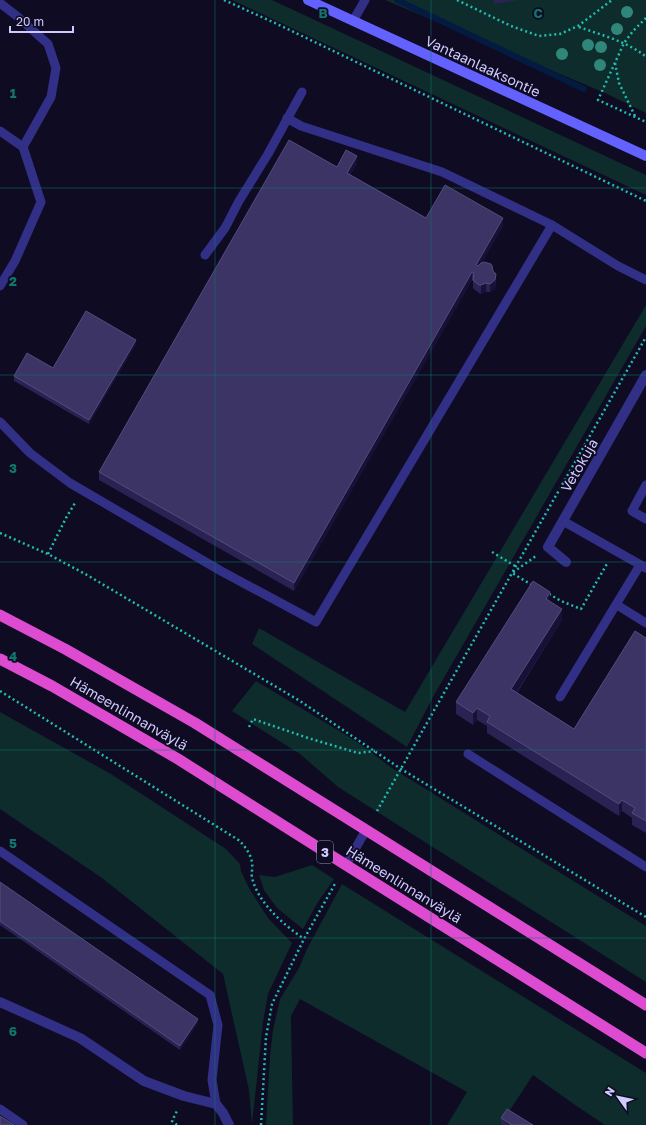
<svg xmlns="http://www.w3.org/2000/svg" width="646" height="1125" font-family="'Golos Text',sans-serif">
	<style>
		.green { fill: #0d2c2b }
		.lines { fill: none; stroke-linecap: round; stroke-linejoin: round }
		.stream { stroke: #041b41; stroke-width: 6 }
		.path { stroke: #20beb1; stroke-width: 2.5; stroke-dasharray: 2 3; stroke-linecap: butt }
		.service { stroke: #323086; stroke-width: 9 }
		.minor { stroke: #323086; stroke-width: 10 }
		.secondary { stroke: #6362ff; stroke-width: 10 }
		.trunk { stroke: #dd4cd0; stroke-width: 11 }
		.tree { fill: #308779 }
		.wall { fill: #2a2252 }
		.shaded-wall { fill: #181137 }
		.building { fill: #3c3465; stroke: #534c7d }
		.grid { fill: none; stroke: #0f766e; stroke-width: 1; stroke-opacity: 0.55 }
		.labels { text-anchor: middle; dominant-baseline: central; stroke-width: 3.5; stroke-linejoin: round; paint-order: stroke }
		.shield { fill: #0e0b22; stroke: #9691bd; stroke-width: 1 }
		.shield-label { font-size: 13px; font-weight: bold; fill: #d0cbff }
		.street-label { font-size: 14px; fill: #d0cbff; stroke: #0e0b22 }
		.grid-label { font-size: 13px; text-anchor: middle; font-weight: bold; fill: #0f766e; stroke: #0e0b22; stroke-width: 3.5; stroke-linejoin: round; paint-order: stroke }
	</style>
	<rect width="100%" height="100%" fill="#0e0b22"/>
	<!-- green -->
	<g class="green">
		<polygon points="232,0 272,0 646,175 646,195"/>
		<polygon points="385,0 646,0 646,113 605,93"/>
		<polygon points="646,305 646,326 433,697 407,747 252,644 259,628 405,712"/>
		<polygon points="256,681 356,741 392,768 646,926 646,982 338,787 300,754 232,711"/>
		<polygon points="0,712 111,774 226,849 240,864 241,871 249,888 268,918 292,943 268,994 263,1022 252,1125 249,1090 223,974 102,878 0,809"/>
		<polygon points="312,865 334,879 318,902 303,929 277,908 264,890 259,875 275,877"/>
		<polygon points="342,884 646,1073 646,1125 605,1125 575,1105 533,1075 500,1125 447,1125 467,1092 300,999 291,1016 293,1125 266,1125 270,1055 273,1030 280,999 299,968 307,949"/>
	</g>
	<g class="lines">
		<!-- stream -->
		<polyline class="stream" points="397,0 584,89"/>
		<!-- path -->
		<g class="path">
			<polyline points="224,0 275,23 646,201"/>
			<polyline points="457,0 511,26 539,36 560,34 578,26 612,0"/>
			<polyline points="646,18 633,31 624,43 598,100 646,122"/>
			<path d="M579,27C601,35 626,41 645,56"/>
			<polyline points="615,63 619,83 635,116"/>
			<polyline points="0,533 48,554 87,575 300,701 401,769 646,917"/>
			<polyline points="492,552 515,566"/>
			<polyline points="48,554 66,518 75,503"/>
			<polyline points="532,585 512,573 646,337"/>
			<polyline points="549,594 561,601 581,609 608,562"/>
			<path d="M0,691L240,841C245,847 251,854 252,863C253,868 251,873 252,878C259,904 283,924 304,939"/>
			<polyline points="249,727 253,719 308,738 358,753 375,751"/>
			<polyline points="377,811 512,573 536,556"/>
			<polyline points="177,1125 172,1121 178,1109"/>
			<polyline points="261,1125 266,1037 272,1004 304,939 336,882"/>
		</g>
		<!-- service -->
		<g class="service">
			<polyline points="0,3 18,17 48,44 56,68 51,97 23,147"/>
			<polyline points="353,21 365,0"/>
			<polyline points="287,118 301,126 442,172 552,225 618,266 646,280"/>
			<polyline points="0,131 23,147 41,202 15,261 0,286"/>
			<polyline points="205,255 225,228 239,201 268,154 302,92"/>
			<polyline points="0,422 30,453 70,483 221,571 316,622 552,225"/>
			<polyline points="646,485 632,511 646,519"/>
			<polyline points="563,521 646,568"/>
			<polyline points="617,605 646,623"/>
			<polyline points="560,697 640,565"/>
			<polyline points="468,754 646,867"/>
			<polyline points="0,851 210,995 218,1025 212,1080 216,1104"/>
			<polyline points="346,865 366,830"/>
			<polyline points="0,1109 23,1125"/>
		</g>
		<!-- minor -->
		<g class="minor">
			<polyline points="566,562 548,547 646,375"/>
			<polyline points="0,1002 80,1038 144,1081 184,1096 216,1104 223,1113 229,1125"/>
		</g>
		<!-- secondary -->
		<polyline class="secondary" points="308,0 646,156"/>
		<!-- trunk -->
		<g class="trunk">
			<polyline points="0,615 65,649 195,723 646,1005"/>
			<polyline points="0,659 52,686 178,759 346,865 646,1053"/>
		</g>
	</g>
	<!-- trees -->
	<g class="tree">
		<circle cx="627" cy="12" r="6"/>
		<circle cx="617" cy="29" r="6"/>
		<circle cx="588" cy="45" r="6"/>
		<circle cx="601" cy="47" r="6"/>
		<circle cx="562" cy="54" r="6"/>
		<circle cx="600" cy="65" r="6"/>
	</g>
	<!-- wall -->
	<g class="wall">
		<polygon points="494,0 520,0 494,4"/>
		<polygon points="357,164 350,175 426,218 503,226 482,262 496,282 495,289 490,292 486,292 481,294 479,293 475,290 473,288 473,281 472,280 294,591 99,480 99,472 337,167"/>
		<polygon points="136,344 89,424 14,381 14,376 53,368"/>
		<polygon points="550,601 562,620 517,693 574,729 646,638 646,833 632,825 632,818 622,811 619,816 487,733 487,726 477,720 473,725 456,714 456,702"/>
		<polygon points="0,882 198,1023 180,1050 0,925"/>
		<polygon points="501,1118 533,1125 501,1125"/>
	</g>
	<!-- shaded-wall -->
	<g class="shaded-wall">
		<polygon points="357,156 357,164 347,181 347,173"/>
		<polygon points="503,218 503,226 476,273 476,265"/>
		<polygon points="472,272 472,280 294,591 294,583"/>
		<polygon points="496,274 495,289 490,292 490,284"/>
		<polygon points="486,283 486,292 481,294 481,285"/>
		<polygon points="136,340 136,344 89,424 89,420"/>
		<polygon points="550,592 550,604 546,599"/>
		<polygon points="562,609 562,620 511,701 511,689"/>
		<polygon points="477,708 477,720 473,725 473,713"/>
		<polygon points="622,800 622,811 619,816 619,804"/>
		<polygon points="198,1019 198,1023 180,1050 180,1046"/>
	</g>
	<!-- building -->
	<g class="building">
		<polygon points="289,140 337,167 346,150 357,156 347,173 426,218 445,185 503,218 476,265 478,266 481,263 484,262 491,264 492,266 493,271 496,274 495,280 490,284 486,283 481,285 479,285 475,282 473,280 474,273 472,272 294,583 99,472"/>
		<polygon points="86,311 136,340 89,420 14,376 27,353 53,368"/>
		<polygon points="533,581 550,592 546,599 562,609 511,689 574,729 635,631 646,638 646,821 632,813 635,808 622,800 619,804 487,722 490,716 477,708 473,713 456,702"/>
		<polygon points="0,882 198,1019 180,1046 0,921"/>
		<polygon points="507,1109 533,1125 510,1125 511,1124 501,1118"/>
		<polygon points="0,1116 14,1125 0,1125"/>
	</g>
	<!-- grid -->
	<path class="grid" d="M215,0V1125M431,0V1125M0,188H646M0,375H646M0,562H646M0,750H646M0,938H646"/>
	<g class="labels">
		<!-- shield labels -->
		<rect class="shield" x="317" y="841" width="16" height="22" rx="3"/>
		<g class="shield-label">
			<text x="325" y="852">3</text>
		</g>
		<!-- street labels -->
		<g class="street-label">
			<text transform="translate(483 66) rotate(25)">Vantaanlaaksontie</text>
			<text transform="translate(579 465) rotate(-60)">Vetokuja</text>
			<text transform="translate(129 713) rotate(30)">Hämeenlinnanväylä</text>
			<text transform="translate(404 884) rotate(32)">Hämeenlinnanväylä</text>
		</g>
	</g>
	<g class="grid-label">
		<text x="323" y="18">B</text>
		<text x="538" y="18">C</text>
		<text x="13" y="98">1</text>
		<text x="13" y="286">2</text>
		<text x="13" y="473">3</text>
		<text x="13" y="661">4</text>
		<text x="13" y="848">5</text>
		<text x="13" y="1036">6</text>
	</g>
	<!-- north arrow -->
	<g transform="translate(618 1097) rotate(303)" stroke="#0e0b22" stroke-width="3" paint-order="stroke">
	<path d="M0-3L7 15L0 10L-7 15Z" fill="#d0cbff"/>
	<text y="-6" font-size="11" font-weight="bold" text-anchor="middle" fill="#d0cbff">N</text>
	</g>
	<!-- scale -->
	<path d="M10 26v6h63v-6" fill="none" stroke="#d0cbff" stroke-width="2"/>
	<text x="16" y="26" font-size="12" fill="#d0cbff" stroke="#0e0b22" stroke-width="3" paint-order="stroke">20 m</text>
</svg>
